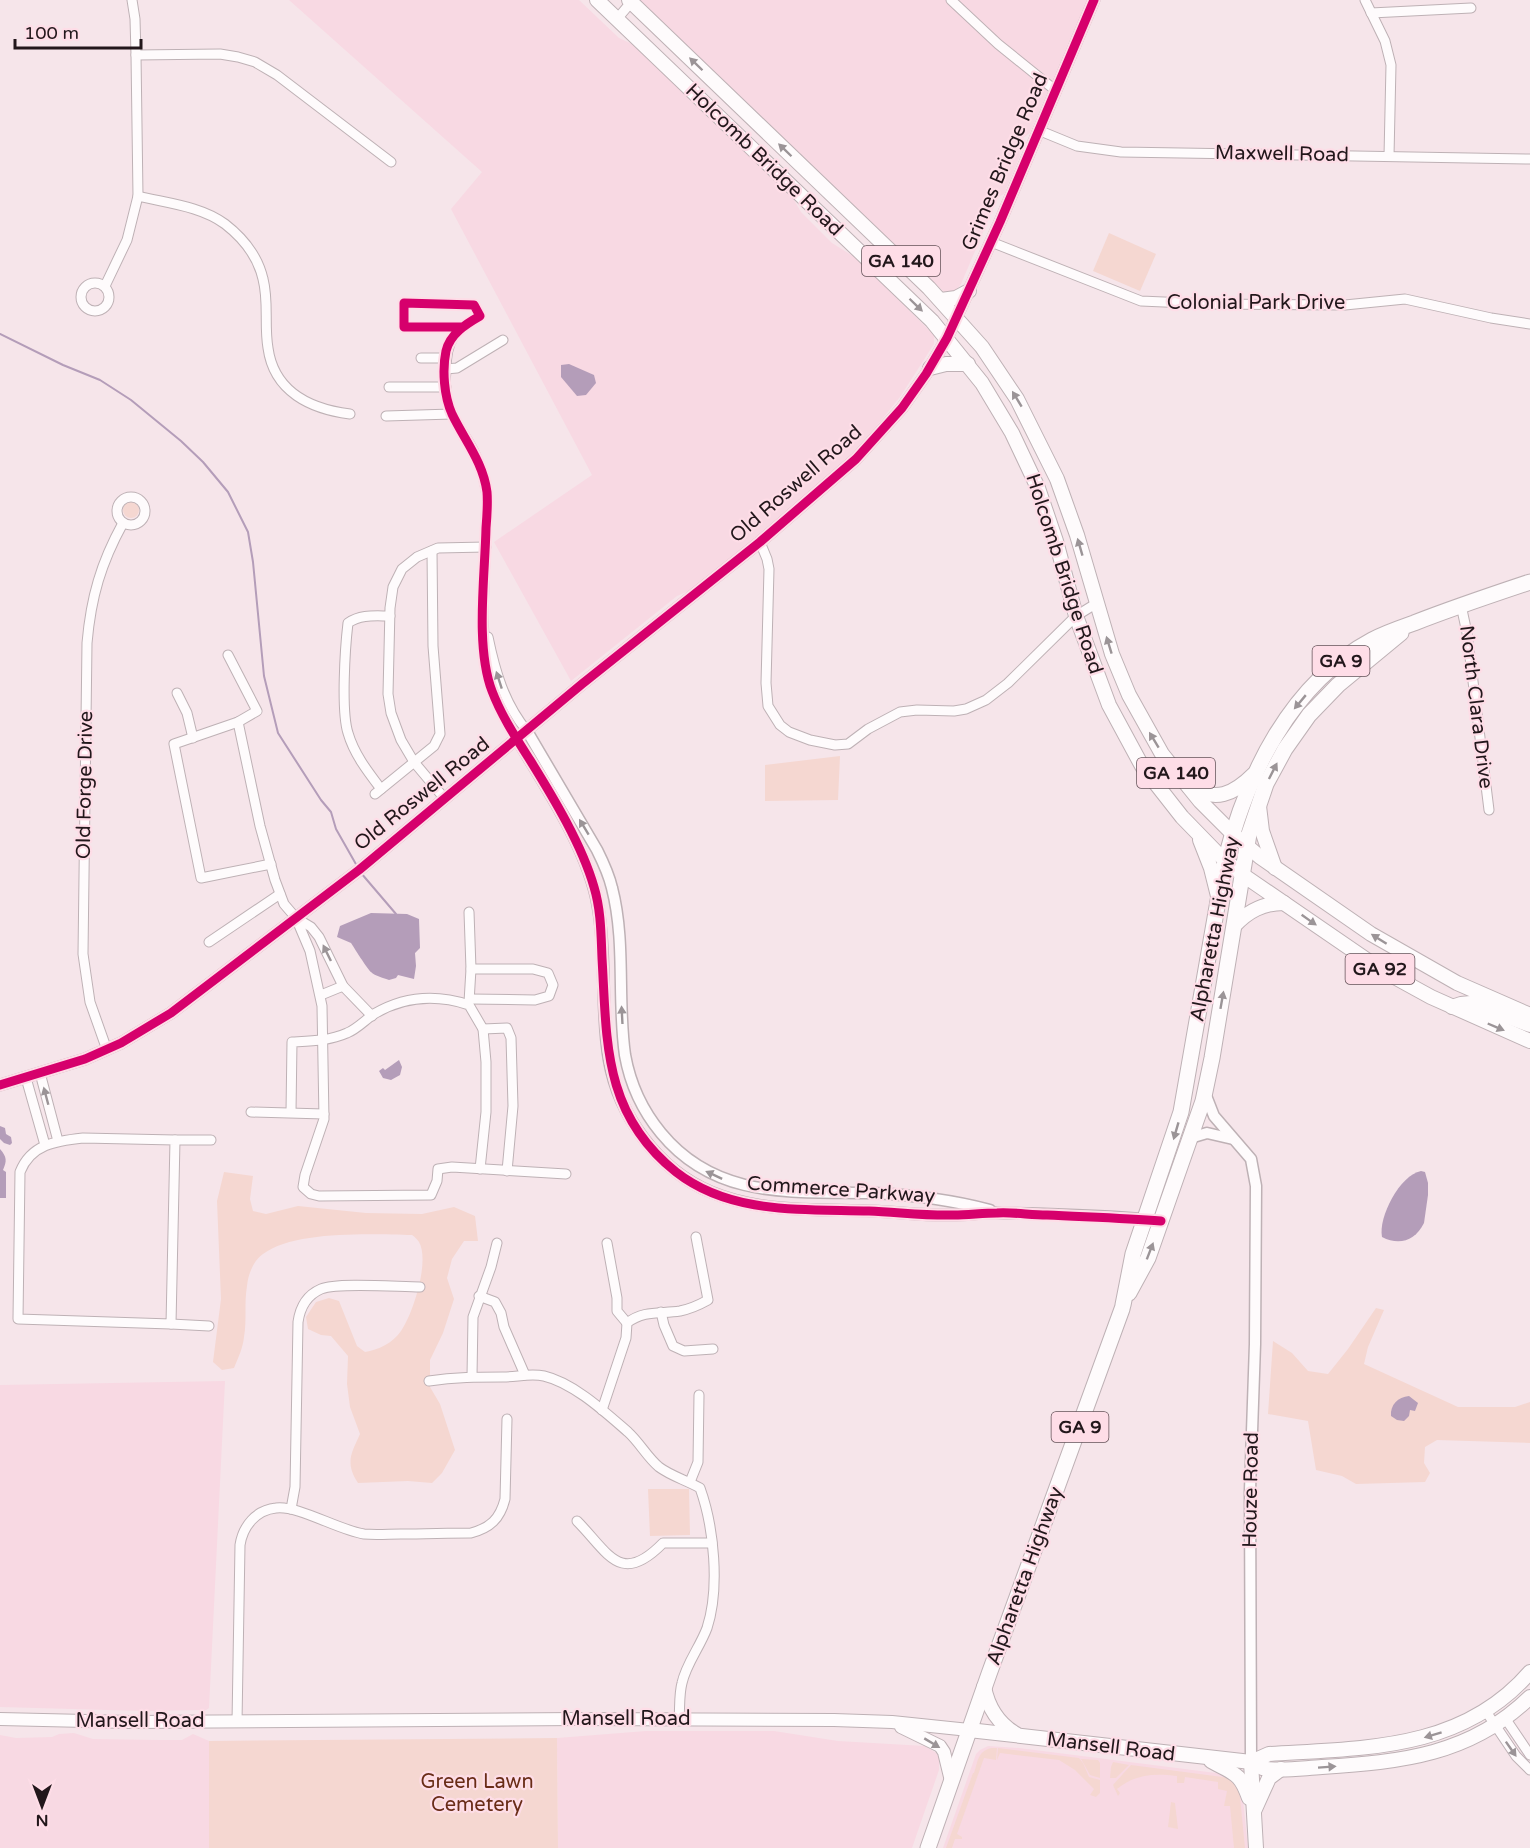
<svg xmlns="http://www.w3.org/2000/svg" width="1530" height="1848" font-family="'Varela Round',sans-serif">
	<style>
		.built { fill: #f8d9e3 }
		.green { fill: #f5d7d1 }
		.water { fill: #b49db9 }
		.lines { fill: none; stroke-linecap: round; stroke-linejoin: round }
		.stream { stroke: #b49db9; stroke-width: 2 }
		.minor-casing { stroke: #beb1b5; stroke-width: 11 }
		.tertiary-casing { stroke: #beb1b5; stroke-width: 13 }
		.secondary-casing { stroke: #beb1b5; stroke-width: 14 }
		.primary-casing { stroke: #beb1b5; stroke-width: 16 }
		.trunk-casing { stroke: #beb1b5; stroke-width: 17 }
		.minor { stroke: #fefbfc; stroke-width: 9 }
		.tertiary { stroke: #fefbfc; stroke-width: 10 }
		.secondary { stroke: #fefbfc; stroke-width: 12 }
		.primary { stroke: #fefbfc; stroke-width: 14 }
		.trunk { stroke: #fefbfc; stroke-width: 15 }
		.cycleway-casing { stroke: #fedde7; stroke-width: 13 }
		.cycleway { stroke: #d6006c; stroke-width: 9 }
		.oneway { fill: #9b9497 }
		.labels { text-anchor: middle; dominant-baseline: central; stroke-width: 4.5; stroke-linejoin: round; paint-order: stroke }
		.shield { fill: #fedde7; stroke: #645258; stroke-width: 1.5 }
		.shield-label { font-size: 18px; font-weight: bold; fill: #22171b }
		.street-label { font-size: 20px; fill: #22171b; stroke: #fedde7 }
		.park-label { font-size: 20px; fill: #692c17; stroke: #fedde7 }
	</style>
	<rect width="100%" height="100%" fill="#f6e5ea"/>
	<!-- built -->
	<g class="built">
		<polygon points="289,0 579,0 619,38 632,44 656,67 791,195 801,212 832,243 856,258 934,335 934,344 900,397 855,453 811,494 691,590 677,596 571,681 494,542 592,475 451,209 482,172"/>
		<polygon points="640,0 1087,0 1030,133 1023,138 1019,148 1020,156 1004,194 998,197 961,284 955,292 949,293 944,292"/>
		<polygon points="225,1381 209,1708 206,1710 144,1711 0,1707 0,1385"/>
		<polygon points="646,1731 774,1731 838,1741 925,1746 936,1753 939,1757 939,1770 912,1848 558,1848 557,1738"/>
		<polygon points="74,1733 93,1739 159,1740 182,1740 193,1734 209,1741 209,1848 0,1848 0,1735 16,1738 52,1737 59,1734"/>
		<polygon points="988,1746 1019,1748 1224,1774 1242,1790 1248,1848 943,1848 976,1754 980,1750"/>
	</g>
	<!-- green -->
	<g class="green">
		<polygon points="1109,233 1156,254 1140,291 1093,271"/>
		<circle cx="131" cy="510" r="8"/>
		<polygon points="840,756 838,800 765,801 765,765"/>
		<path d="M224,1172L253,1176L250,1199L253,1211L266,1214L298,1206L366,1213L422,1214L454,1207L475,1216L478,1241H464L452,1259L447,1278L454,1299L443,1333L430,1360V1387L440,1404L455,1450L442,1473L432,1483L408,1481L358,1483C345,1463 351,1454 360,1434L350,1407L347,1384L348,1356L331,1336L321,1335L308,1329L306,1317L316,1302L329,1298L339,1301L357,1346L365,1352C378,1350 393,1343 401,1331C413,1314 430,1261 419,1242C417,1239 415,1237 412,1235C374,1234 294,1230 263,1254C253,1261 248,1275 247,1286C244,1303 247,1320 244,1337C243,1348 238,1358 234,1368L222,1370L213,1362L221,1299L217,1201Z"/>
		<polygon points="1376,1308 1384,1310 1368,1347 1364,1364 1458,1407 1515,1407 1530,1402 1530,1443 1437,1440 1425,1447 1424,1463 1430,1473 1425,1482 1356,1484 1342,1476 1316,1470 1308,1421 1268,1414 1273,1341 1292,1353 1308,1371 1328,1374 1348,1349"/>
		<polygon points="648,1489 689,1489 690,1535 650,1536"/>
		<polygon points="557,1738 558,1848 209,1848 209,1741"/>
		<path d="M991,1748H997L996,1760L984,1758L957,1834L962,1837V1839H955L952,1848H946L973,1773H974C978,1762 977,1752 991,1748Z"/>
		<polygon points="998,1748 1079,1758 1083,1763 1089,1777 1100,1780 1100,1793 1096,1797 1090,1795 1094,1789 1075,1770 1059,1760 1000,1753 997,1760"/>
		<polygon points="1081,1759 1098,1760 1100,1763 1100,1778 1090,1775"/>
		<polygon points="1113,1762 1129,1765 1116,1778 1110,1778 1111,1767"/>
		<path d="M1131,1765L1230,1778L1239,1787L1245,1848H1234L1230,1806H1224L1227,1791L1218,1789V1782L1185,1777L1184,1783H1177V1776C1154,1773 1135,1774 1117,1789L1120,1793L1118,1796L1113,1785Z"/>
		<polygon points="1171,1802 1175,1803 1178,1829 1168,1827"/>
	</g>
	<!-- water -->
	<g class="water">
		<polygon points="569,364 594,375 596,383 586,395 577,396 561,377 561,365"/>
		<path d="M371,913L407,914L419,919L420,948L415,953L416,966L414,979L398,975L396,978L389,980C384,978 375,976 371,972C368,970 353,946 351,943L337,937L340,926Z"/>
		<polygon points="399,1060 402,1067 400,1075 391,1080 383,1078 379,1071 383,1068 385,1070"/>
		<polygon points="0,1126 5,1128 6,1134 11,1137 12,1143 10,1145 4,1143 0,1139"/>
		<path d="M0,1149C7,1157 7,1161 3,1170L6,1172V1198H0Z"/>
		<path d="M1421,1171L1425,1172L1428,1183V1195L1424,1223C1415,1241 1399,1246 1382,1237C1378,1217 1400,1175 1421,1171Z"/>
		<path d="M1409,1396L1418,1403L1415,1411L1410,1410L1409,1416L1404,1421L1397,1420L1391,1416C1390,1405 1398,1397 1409,1396Z"/>
	</g>
	<g class="lines">
		<!-- stream -->
		<g class="stream">
			<polyline points="0,334 63,365 100,380 131,400 181,441 203,462 228,492 248,532 253,562 264,676 278,733 321,800 331,812 336,829 357,866"/>
			<polyline points="361,873 396,914"/>
		</g>
		<defs>
			<g id="minor">
				<polyline points="951,0 998,44 1055,90"/>
				<polyline points="1365,0 1385,41 1391,65 1389,156"/>
				<polyline points="1371,13 1471,8"/>
				<polyline points="617,19 633,0"/>
				<polyline points="136,55 220,54 238,57 255,62 277,75 391,162"/>
				<polyline points="1038,130 1077,146 1121,152 1530,159"/>
				<path d="M138,196C166,203 201,206 225,224C243,238 258,257 263,279C269,302 264,325 268,348C274,392 311,409 350,414"/>
				<polyline points="991,242 1141,301 1209,304 1345,305 1405,299 1491,318 1530,324"/>
				<circle cx="95" cy="297" r="14"/>
				<polyline points="105,286 127,240 138,196 136,55 135,19 132,0"/>
				<path d="M462,327H404V303L474,305L480,316C454,332 446,339 446,371C445,380 445,389 447,398C451,418 465,434 474,452C481,466 485,480 487,496L483,614L485,665L493,693L517,739"/>
				<polyline points="421,358 446,358"/>
				<polyline points="446,369 457,368 503,340"/>
				<polyline points="389,387 446,387"/>
				<polyline points="386,416 452,414"/>
				<circle cx="131" cy="511" r="14"/>
				<polyline points="760,542 767,559 769,569 766,683 768,706 780,725 789,732 810,740 835,745 848,744 868,729 900,712 917,710 954,711 966,709 986,700 1008,683 1076,616 1097,603"/>
				<polyline points="1461,605 1467,633 1489,810"/>
				<path d="M488,637C495,671 504,703 527,731"/>
				<polyline points="228,655 257,711 238,722 174,744 201,878 271,864"/>
				<polyline points="177,693 187,713 193,738"/>
				<polyline points="238,722 260,826 275,880 284,904 296,918 311,927 319,937 343,986 372,1016"/>
				<path d="M381,789C368,772 354,754 348,733C341,711 345,648 348,623C361,614 375,616 390,616"/>
				<polyline points="375,794 434,746 440,734 433,646 432,551"/>
				<polyline points="445,799 414,762 401,740 391,713 388,694 390,608 393,587 402,569 417,557 438,548 486,547"/>
				<polyline points="469,912 471,969 469,1002"/>
				<polyline points="296,918 310,951 322,1006 324,1119 305,1175 303,1187 311,1194 319,1196 431,1195 437,1181 438,1169 452,1167 566,1174"/>
				<polyline points="209,942 280,894"/>
				<polyline points="321,995 343,986"/>
				<polyline points="470,999 535,1000 549,996 553,985 548,973 533,969 471,969"/>
				<polyline points="483,1029 507,1028 511,1038 513,1106 507,1171"/>
				<path d="M107,1050L90,1002L83,954L87,643C91,597 101,563 123,523"/>
				<polyline points="40,1073 58,1141"/>
				<polyline points="26,1078 45,1145"/>
				<polyline points="251,1112 324,1114"/>
				<path d="M291,1112L292,1042C311,1041 329,1041 347,1033C357,1029 365,1020 374,1014C403,997 436,994 469,1005L483,1029L486,1062V1112L480,1169"/>
				<path d="M83,1138L175,1140L171,1324L18,1319L20,1172C31,1144 56,1141 83,1138Z"/>
				<polyline points="175,1140 211,1140"/>
				<polyline points="607,1243 617,1298 617,1311 627,1323"/>
				<polyline points="479,1296 495,1302 501,1313 504,1327 525,1375"/>
				<polyline points="661,1312 664,1325 673,1346 684,1351 713,1349"/>
				<polyline points="171,1324 209,1326"/>
				<polyline points="472,1376 473,1317 491,1267 497,1243"/>
				<path d="M429,1381C455,1377 478,1377 503,1377C517,1377 530,1373 544,1376C574,1383 606,1413 628,1432C640,1443 647,1457 659,1467C671,1476 686,1480 700,1488C714,1527 720,1588 707,1628C700,1647 686,1664 682,1683C679,1694 680,1707 679,1719"/>
				<path d="M602,1410L626,1338L627,1323C644,1310 660,1314 680,1311C690,1309 699,1305 708,1300L696,1237"/>
				<polyline points="690,1482 698,1462 699,1395"/>
				<path d="M291,1509L295,1487L298,1322C300,1308 307,1295 321,1289C337,1282 399,1287 420,1287"/>
				<path d="M577,1521C608,1552 620,1587 663,1543H712"/>
				<polyline points="1485,1710 1516,1756 1530,1770"/>
				<polyline points="1505,1718 1530,1755"/>
				<path d="M237,1722L240,1545C243,1526 256,1510 276,1508C298,1505 338,1530 364,1534C376,1535 389,1534 401,1534C425,1534 448,1533 471,1533C490,1528 500,1519 505,1499L507,1419"/>
			</g>
			<g id="tertiary">
				<path d="M527,731L597,850C603,862 609,875 612,888C626,942 617,1000 625,1055C630,1083 642,1110 661,1133C717,1201 794,1191 874,1193C913,1195 952,1200 990,1210"/>
				<path d="M517,739C546,787 589,851 598,907C607,957 600,1010 609,1060C619,1116 658,1170 711,1192C761,1213 818,1209 872,1211C899,1212 926,1216 953,1215C969,1215 985,1212 1001,1213C1051,1214 1101,1215 1150,1220"/>
				<polyline points="0,1085 85,1059 121,1043 171,1013 359,870 582,684 760,542 856,459 902,408 926,374 947,338 1000,222 1094,0"/>
				<polyline points="1205,1093 1214,1116 1251,1159 1256,1186 1255,1344 1250,1490 1251,1762"/>
				<polyline points="1190,1138 1207,1133 1233,1139"/>
			</g>
			<g id="secondary">
				<polyline points="0,1719 129,1722 578,1719 834,1720 892,1722 969,1730"/>
				<polyline points="901,1727 940,1746 944,1752 951,1781"/>
			</g>
			<g id="primary">
				<polyline points="597,0 932,321 982,383 1012,433 1038,488 1056,541 1076,616 1109,705 1142,766 1182,817 1218,854 1243,875 1380,969 1431,997 1530,1041"/>
				<polyline points="629,0 929,288 982,347 1017,399 1057,479 1077,535 1112,654 1129,695 1162,754 1200,801 1232,833 1260,857 1371,934 1457,983 1530,1015"/>
				<polyline points="941,300 956,298 969,291"/>
				<polyline points="930,368 946,364 968,364"/>
				<path d="M1189,787C1216,802 1233,795 1254,774"/>
				<polyline points="1259,806 1262,831 1275,868"/>
				<polyline points="1200,840 1211,868 1218,896"/>
				<path d="M1234,926C1248,911 1263,903 1284,903"/>
				<polyline points="1452,1007 1461,1004 1471,1003 1530,1025"/>
				<path d="M984,1687C988,1707 999,1724 1016,1734"/>
				<path d="M969,1730L1251,1762C1256,1764 1261,1769 1267,1769C1285,1771 1304,1768 1322,1767C1401,1762 1471,1755 1530,1697"/>
				<path d="M1211,1761C1234,1774 1240,1772 1249,1798"/>
				<path d="M1251,1762L1269,1754C1363,1748 1462,1751 1530,1672"/>
				<polyline points="1251,1762 1256,1848"/>
				<polyline points="1255,1809 1269,1778 1281,1769"/>
			</g>
			<g id="trunk">
				<polyline points="1129,1293 1148,1258 1203,1101 1212,1058 1249,834 1266,784 1285,749 1309,715 1338,685 1401,633"/>
				<path d="M1123,1305L1133,1254L1181,1112L1225,861C1247,775 1290,684 1372,640C1385,633 1400,628 1414,623C1452,608 1491,595 1530,582"/>
				<polyline points="928,1848 989,1674 1122,1309"/>
			</g>
		</defs>
		<!-- minor casing -->
		<use href="#minor" class="minor-casing"/>
		<!-- tertiary casing -->
		<use href="#tertiary" class="tertiary-casing"/>
		<!-- secondary casing -->
		<use href="#secondary" class="secondary-casing"/>
		<!-- primary casing -->
		<use href="#primary" class="primary-casing"/>
		<!-- trunk casing -->
		<use href="#trunk" class="trunk-casing"/>
		<!-- minor -->
		<use href="#minor" class="minor"/>
		<!-- tertiary -->
		<use href="#tertiary" class="tertiary"/>
		<!-- secondary -->
		<use href="#secondary" class="secondary"/>
		<!-- primary -->
		<use href="#primary" class="primary"/>
		<!-- trunk -->
		<use href="#trunk" class="trunk"/>
		<defs>
			<g id="cycleway">
				<path d="M462,327H404V303L474,305L480,316C466,324 450,334 446,351C442,370 444,396 452,414C465,441 483,462 487,492C488,504 487,516 486,528C485,576 475,646 492,691C501,715 516,738 530,760C553,797 582,845 594,887C601,910 601,934 602,958C607,1042 603,1114 676,1172C731,1215 803,1209 869,1211C897,1212 926,1216 954,1215C968,1215 983,1213 997,1213C1014,1212 1030,1215 1047,1215C1085,1217 1123,1218 1161,1221"/>
				<polyline points="0,1085 85,1059 121,1043 171,1013 359,870 582,684 760,542 856,459 902,408 926,374 947,338 1000,222 1094,0"/>
			</g>
		</defs>
		<!-- cycleway casing -->
		<use href="#cycleway" class="cycleway-casing"/>
		<!-- cycleway -->
		<use href="#cycleway" class="cycleway"/>
	</g>
	<!-- one-way arrows -->
	<defs><path id="oneway-solid" d="M-6-.8H1V-3.2L6.5 0L1 3.2V.8H-6Z" transform="scale(1.5)"/></defs>
	<g class="oneway">
		<use href="#oneway-solid" transform="translate(696 64) rotate(-136)"/>
		<use href="#oneway-solid" transform="translate(785 150) rotate(-136)"/>
		<use href="#oneway-solid" transform="translate(916 305) rotate(44)"/>
		<use href="#oneway-solid" transform="translate(1017 399) rotate(-121)"/>
		<use href="#oneway-solid" transform="translate(1080 547) rotate(-106)"/>
		<use href="#oneway-solid" transform="translate(1109 645) rotate(-107)"/>
		<use href="#oneway-solid" transform="translate(499 680) rotate(-108)"/>
		<use href="#oneway-solid" transform="translate(1300 702) rotate(130)"/>
		<use href="#oneway-solid" transform="translate(1154 740) rotate(-121)"/>
		<use href="#oneway-solid" transform="translate(1273 771) rotate(-63)"/>
		<use href="#oneway-solid" transform="translate(584 827) rotate(-121)"/>
		<use href="#oneway-solid" transform="translate(1309 920) rotate(35)"/>
		<use href="#oneway-solid" transform="translate(1379 939) rotate(-148)"/>
		<use href="#oneway-solid" transform="translate(327 953) rotate(-116)"/>
		<use href="#oneway-solid" transform="translate(1222 1000) rotate(-80)"/>
		<use href="#oneway-solid" transform="translate(622 1015) rotate(-93)"/>
		<use href="#oneway-solid" transform="translate(1496 1027) rotate(23)"/>
		<use href="#oneway-solid" transform="translate(46 1096) rotate(-105)"/>
		<use href="#oneway-solid" transform="translate(1176 1131) rotate(106)"/>
		<use href="#oneway-solid" transform="translate(714 1175) rotate(-155)"/>
		<use href="#oneway-solid" transform="translate(1150 1251) rotate(-69)"/>
		<use href="#oneway-solid" transform="translate(1433 1735) rotate(163)"/>
		<use href="#oneway-solid" transform="translate(932 1743) rotate(31)"/>
		<use href="#oneway-solid" transform="translate(1511 1749) rotate(55)"/>
		<use href="#oneway-solid" transform="translate(1327 1767) rotate(-4)"/>
	</g>
	<g class="labels">
		<!-- shield labels -->
		<g class="shield">
			<rect x="862" y="246" width="78" height="30" rx="4.5"/>
			<rect x="1312.5" y="646" width="57" height="30" rx="4.5"/>
			<rect x="1137" y="758" width="78" height="30" rx="4.5"/>
			<rect x="1345.5" y="954" width="69" height="30" rx="4.5"/>
			<rect x="1051.5" y="1412" width="57" height="30" rx="4.5"/>
		</g>
		<g class="shield-label">
			<text x="901" y="261">GA 140</text>
			<text x="1341" y="661">GA 9</text>
			<text x="1176" y="773">GA 140</text>
			<text x="1380" y="969">GA 92</text>
			<text x="1080" y="1427">GA 9</text>
		</g>
		<!-- street labels -->
		<g class="street-label">
			<text transform="translate(1282 154) rotate(1)">Maxwell Road</text>
			<text transform="translate(764 160) rotate(44)">Holcomb Bridge Road</text>
			<text transform="translate(1005 162) rotate(-67)">Grimes Bridge Road</text>
			<text x="1256" y="303">Colonial Park Drive</text>
			<text transform="translate(796 484) rotate(-41)">Old Roswell Road</text>
			<text transform="translate(1064 574) rotate(72)">Holcomb Bridge Road</text>
			<text transform="translate(1476 707) rotate(83)">North Clara Drive</text>
			<text transform="translate(85 785) rotate(-89)">Old Forge Drive</text>
			<text transform="translate(422 794) rotate(-39)">Old Roswell Road</text>
			<text transform="translate(1215 929) rotate(-79)">Alpharetta Highway</text>
			<text transform="translate(841 1190) rotate(4)">Commerce Parkway</text>
			<text transform="translate(1251 1490) rotate(-89)">Houze Road</text>
			<text transform="translate(1025 1576) rotate(-70)">Alpharetta Highway</text>
			<text x="626" y="1719">Mansell Road</text>
			<text x="140" y="1721">Mansell Road</text>
			<text transform="translate(1111 1747) rotate(7)">Mansell Road</text>
		</g>
		<!-- park labels -->
		<g class="park-label">
			<text x="477" y="1782">Green Lawn<tspan x="477" dy="23">Cemetery</tspan></text>
		</g>
	</g>
	<!-- north arrow -->
	<g transform="translate(42 1806) rotate(180)" stroke="#fedde7" stroke-width="4.5" paint-order="stroke">
	<path d="M0-4.5L10 22L0 15L-10 22Z" fill="#22171b"/>
	<text y="-9" font-size="16" font-weight="bold" text-anchor="middle" fill="#22171b">N</text>
	</g>
	<!-- scale -->
	<path d="M15 39v9h126v-9" fill="none" stroke="#22171b" stroke-width="3"/>
	<text x="24" y="39" font-size="18" fill="#22171b" stroke="#fedde7" stroke-width="4.5" paint-order="stroke">100 m</text>
</svg>
